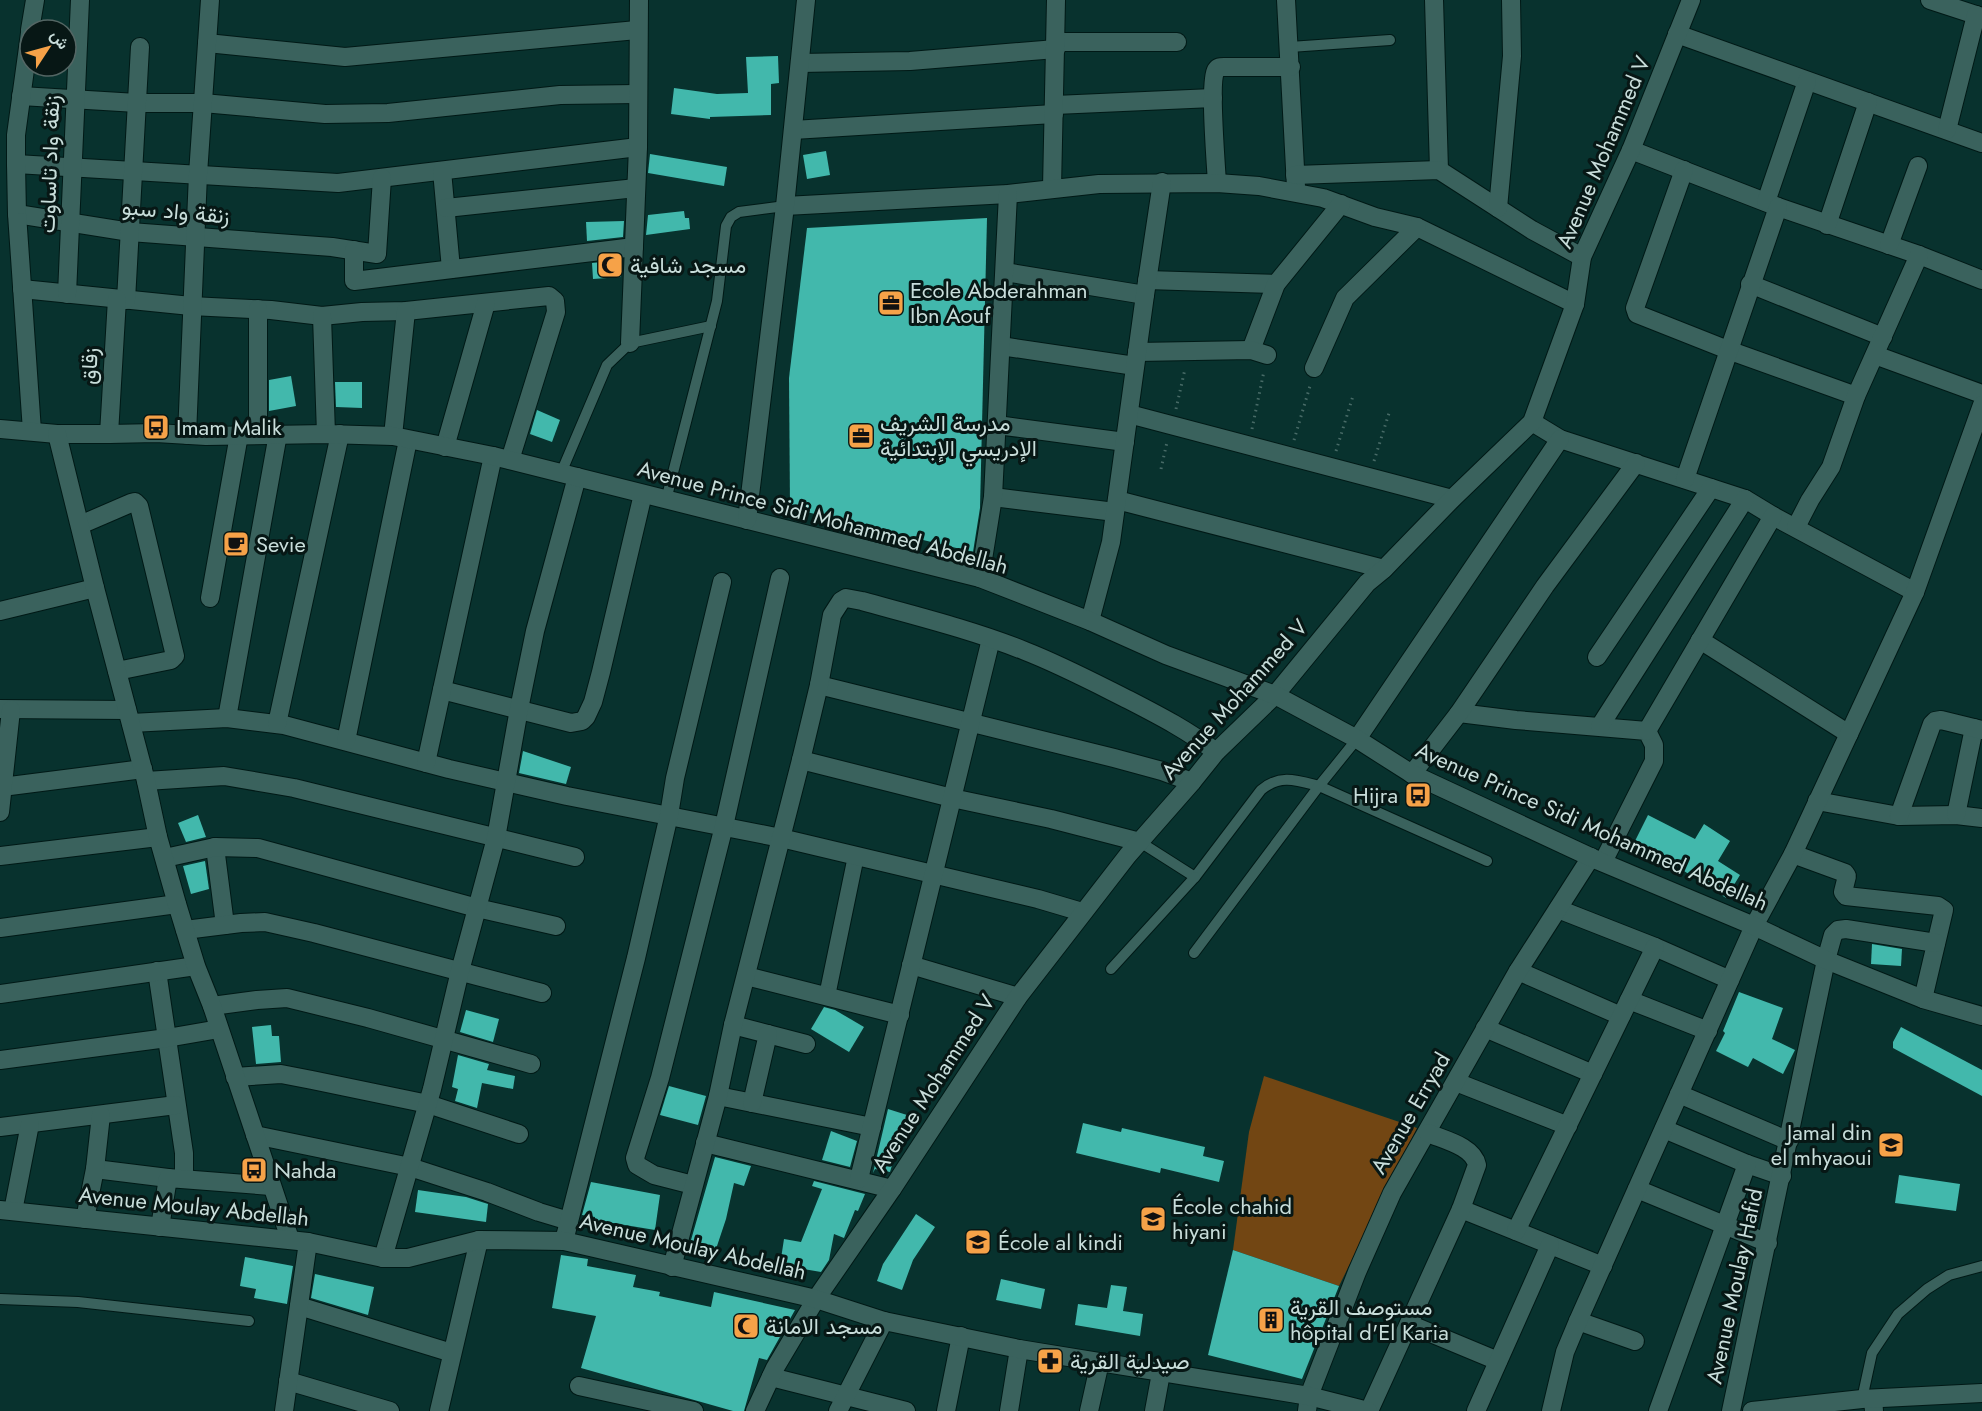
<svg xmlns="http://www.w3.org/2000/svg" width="1982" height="1411" font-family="Jost,Vazirmatn,sans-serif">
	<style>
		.green { fill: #724613 }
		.building { fill: #42b8ac }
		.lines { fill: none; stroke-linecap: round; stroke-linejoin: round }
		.service-casing { stroke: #001916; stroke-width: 12 }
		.pedestrian-casing { stroke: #001916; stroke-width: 18 }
		.minor-casing { stroke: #001916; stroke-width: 20 }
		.tertiary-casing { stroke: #001916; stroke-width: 20 }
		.path { stroke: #486b67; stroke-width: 3; stroke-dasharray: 1.5 4.5; stroke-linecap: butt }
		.service { stroke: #3a625d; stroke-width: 10 }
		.pedestrian { stroke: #3a625d; stroke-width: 16 }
		.minor { stroke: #3a625d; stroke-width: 18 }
		.tertiary { stroke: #3a625d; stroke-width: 18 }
		.labels { text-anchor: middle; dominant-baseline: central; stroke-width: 6; stroke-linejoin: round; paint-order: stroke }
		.street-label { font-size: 22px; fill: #c8ddda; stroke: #071715 }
		.poi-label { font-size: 22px; fill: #c8ddda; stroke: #071715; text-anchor: start }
	</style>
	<rect width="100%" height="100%" fill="#08322e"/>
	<!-- green -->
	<polygon class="green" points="1264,1076 1417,1128 1339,1286 1233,1250 1249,1132"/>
	<!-- building -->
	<g class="building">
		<polygon points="778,56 779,83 771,84 771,115 710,117 710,119 671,114 674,88 717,94 748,93 746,57"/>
		<polygon points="826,151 830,175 807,179 803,155"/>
		<polygon points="650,154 727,167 724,186 648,173"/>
		<polygon points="684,211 685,218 689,218 690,229 646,235 648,215"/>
		<polygon points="987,218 980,508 973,552 790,508 789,378 807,228"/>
		<polygon points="624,221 623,237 587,241 586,222"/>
		<polygon points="622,260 621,277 593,279 592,263"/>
		<polygon points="291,376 296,406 269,411 269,380"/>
		<polygon points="335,382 362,382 362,408 336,407"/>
		<polygon points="537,410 560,420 552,442 530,434"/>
		<polygon points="523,751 571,767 566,784 519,773"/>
		<polygon points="198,815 206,837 186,842 178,823"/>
		<polygon points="1648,815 1695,839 1704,824 1730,841 1718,861 1740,875 1726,898 1670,862 1668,866 1632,847"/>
		<polygon points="205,861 209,889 191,894 183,866"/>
		<polygon points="1872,944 1902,949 1901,966 1871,964"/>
		<polygon points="1739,992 1783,1008 1772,1039 1795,1050 1783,1074 1753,1058 1748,1067 1716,1051 1725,1033 1723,1031"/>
		<polygon points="824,1007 835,1010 864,1027 849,1052 811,1029"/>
		<polygon points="466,1010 499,1019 493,1042 460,1032"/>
		<polygon points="271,1025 272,1036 279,1036 281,1062 256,1064 252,1027"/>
		<polygon points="1901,1027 1982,1070 1982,1096 1893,1048 1893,1042"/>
		<polygon points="458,1055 489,1064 487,1070 515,1076 513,1089 482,1083 477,1108 455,1101 458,1089 452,1087"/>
		<polygon points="669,1086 706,1096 698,1125 660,1115"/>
		<polygon points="888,1109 907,1115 890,1172 875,1169 873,1173"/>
		<polygon points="1083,1123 1121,1132 1122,1128 1205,1147 1203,1156 1224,1161 1219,1182 1161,1168 1160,1173 1076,1153"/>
		<polygon points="831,1131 857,1141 850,1167 822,1160"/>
		<polygon points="715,1157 751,1166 744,1186 734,1183 726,1219 716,1249 691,1240"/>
		<polygon points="1899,1175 1960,1184 1956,1211 1895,1203"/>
		<polygon points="814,1181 865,1194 858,1211 855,1210 844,1238 834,1234 829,1260 821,1272 780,1265 784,1239 801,1242 822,1189 812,1186"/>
		<polygon points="591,1182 660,1195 655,1230 595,1220 595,1217 582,1215"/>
		<polygon points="418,1190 466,1197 488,1204 486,1222 415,1212"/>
		<polygon points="916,1214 935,1227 913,1260 902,1290 877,1281 883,1264"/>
		<polygon points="1233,1250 1339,1286 1302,1379 1208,1355"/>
		<polygon points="561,1255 588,1259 587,1266 636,1275 633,1287 660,1292 659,1296 711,1307 714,1292 795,1310 767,1360 759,1358 744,1411 733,1411 581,1368 596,1316 552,1308"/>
		<polygon points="245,1257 293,1266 287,1304 254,1298 256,1289 240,1286"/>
		<polygon points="315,1274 374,1287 368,1315 311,1298"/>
		<polygon points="1001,1279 1045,1289 1041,1309 996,1300"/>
		<polygon points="1111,1285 1127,1287 1123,1311 1143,1314 1140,1336 1075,1325 1078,1304 1107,1308"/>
	</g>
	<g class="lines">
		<defs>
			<g id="service">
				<polyline points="1290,47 1390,40"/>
				<polyline points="561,473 607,365 630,343 711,326"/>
				<polyline points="666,500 717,301 726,226 731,217 739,212 785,206"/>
				<path d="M1140,842L1195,877L1261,790C1280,774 1296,780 1319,786L1487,861"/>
				<polyline points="1194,953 1319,786 1357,739"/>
				<polyline points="1111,969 1195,877"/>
				<polyline points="0,1299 78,1302 249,1321"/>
				<polyline points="1862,1399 1872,1353 1898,1314 1927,1289 1949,1275 1982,1266"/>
			</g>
			<polyline id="pedestrian" points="827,996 856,856"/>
			<g id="minor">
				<polyline points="1286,0 1296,187"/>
				<polyline points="1434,0 1439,170"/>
				<polyline points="1930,0 1982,17"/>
				<polyline points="1677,34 1982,143"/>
				<polyline points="1056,42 1177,42"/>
				<polyline points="207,43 345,57 637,30"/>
				<polyline points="800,63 910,61 1056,49"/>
				<polyline points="21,96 137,103 203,103 325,114 388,113 560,95 637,94"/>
				<polyline points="1055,105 1213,98"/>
				<polyline points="793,130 1054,114"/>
				<polyline points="1947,130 1976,15"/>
				<polyline points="1631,150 1778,207 1919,255 1982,280"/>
				<polyline points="16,164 338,183 638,147"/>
				<polyline points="1684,170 1635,308 1637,314 1728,350 1856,396"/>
				<polyline points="442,171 451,269"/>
				<polyline points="1295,175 1439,170 1532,230 1582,257"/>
				<path d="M1217,183C1216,165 1209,81 1216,70C1218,67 1220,67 1224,67H1291"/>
				<polyline points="1052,188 1056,0"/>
				<polyline points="1766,202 1807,81"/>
				<polyline points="785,206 1008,194 1099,184 1217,183 1259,186 1323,198 1375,217 1417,227 1575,304"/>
				<polyline points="446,208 636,188"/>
				<polyline points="1498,208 1512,56 1511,0"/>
				<polyline points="17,214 130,232 332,247 377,254 382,178"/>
				<polyline points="1827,225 1868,102"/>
				<polyline points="1889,245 1918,166"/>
				<polyline points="354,250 354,281 634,247"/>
				<polyline points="1005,272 1145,295"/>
				<polyline points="1147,280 1276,284"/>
				<polyline points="1750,284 1883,337"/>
				<polyline points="22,289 191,306 271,310 322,316 362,312 406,311 549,296 555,301 556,312 510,460"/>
				<polyline points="67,294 80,0"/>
				<polyline points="126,300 140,47"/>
				<polyline points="322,316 326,434"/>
				<polyline points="630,343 638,147 639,0"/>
				<polyline points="1001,346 1135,366"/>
				<polyline points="1251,350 1276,284 1341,204"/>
				<polyline points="1137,352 1251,350 1267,355"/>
				<polyline points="1875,355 1982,394"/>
				<polyline points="1314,368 1345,298 1417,227"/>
				<polyline points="1129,414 1452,499"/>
				<polyline points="1532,422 1560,439 1745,499 1773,516 1915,592"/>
				<polyline points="997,425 1125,442"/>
				<polyline points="109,434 117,299"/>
				<polyline points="187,435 198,174 210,0"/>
				<polyline points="258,435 258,309"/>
				<polyline points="393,436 406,311"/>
				<polyline points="445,447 486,303"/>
				<polyline points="1685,479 1778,207"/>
				<polyline points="993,497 1115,512"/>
				<polyline points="1117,500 1384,569"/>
				<polyline points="80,525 131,503 135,502 139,506 175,656 171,660 117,671"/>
				<polyline points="1796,527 1810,500 1831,467 1856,396 1919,255"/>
				<polyline points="980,578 993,497 1008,194"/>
				<polyline points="210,598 239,435"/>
				<polyline points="0,611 95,588"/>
				<polyline points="1090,621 1111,542 1145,295 1162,182"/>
				<polyline points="1700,640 1849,734"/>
				<polyline points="1597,657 1711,488"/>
				<polyline points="819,685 1114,758 1162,771 1192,782"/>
				<polyline points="442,690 571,723 582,721 586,717 593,702 601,672 643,494"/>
				<polyline points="0,709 127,710"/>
				<polyline points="1459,713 1516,720 1647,731 1654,745 1654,761 1603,862"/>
				<polyline points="227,718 278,434"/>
				<polyline points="131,723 227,718 284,725 449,769 567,796 781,838 1038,899 1082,912"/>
				<polyline points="277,724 340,434"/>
				<polyline points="1600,726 1745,499"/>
				<polyline points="1647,731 1773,516"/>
				<polyline points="1357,739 1560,439"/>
				<polyline points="346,741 408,440"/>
				<polyline points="801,760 952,798 1051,819 1140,842"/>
				<polyline points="426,763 493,456"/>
				<polyline points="1412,774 1459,713 1545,586 1636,463"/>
				<polyline points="146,781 224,776 294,788 575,857"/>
				<polyline points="2,787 143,769"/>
				<polyline points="1817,801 1899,816 1956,815 1982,818"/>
				<polyline points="0,812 11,710"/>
				<polyline points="1956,815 1974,728"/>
				<polyline points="1899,816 1932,724 1935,721 1941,720 1982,730"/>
				<polyline points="215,847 225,925"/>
				<polyline points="1793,854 1845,873 1847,876 1843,892 1846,896 1938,906 1944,910 1923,999"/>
				<polyline points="0,856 158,837"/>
				<polyline points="165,858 215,847 258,848 477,908 556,926"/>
				<polyline points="1558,909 1655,947 1730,980"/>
				<polyline points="0,928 177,904"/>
				<polyline points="185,930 241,923 265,922 314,933 542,993"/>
				<polyline points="911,965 1018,997"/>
				<polyline points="157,971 184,1153 184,1179"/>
				<polyline points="1518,971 1621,1016"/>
				<polyline points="746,976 900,1015"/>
				<polyline points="0,994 196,966"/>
				<polyline points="1629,1000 1708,1031"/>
				<polyline points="212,1006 257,1000 287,998 368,1018 531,1064"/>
				<polyline points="733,1025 806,1044"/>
				<polyline points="1485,1028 1593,1074"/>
				<polyline points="0,1060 167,1038 219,1029"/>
				<polyline points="235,1077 281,1074 312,1080 428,1104 519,1134"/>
				<polyline points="1456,1082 1568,1126"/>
				<polyline points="1679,1094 1789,1141"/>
				<polyline points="718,1096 872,1127"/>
				<polyline points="752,1103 768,1034"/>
				<polyline points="0,1127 176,1105"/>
				<polyline points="1664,1129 1747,1164 1782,1176"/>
				<polyline points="255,1135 410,1167 487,1192 539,1212 569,1221"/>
				<polyline points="705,1143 892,1189"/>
				<polyline points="95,1169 168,1178"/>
				<polyline points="859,1179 991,639"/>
				<polyline points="693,1185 654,1175 637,1165 635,1158 660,1078 724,826 780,578"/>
				<polyline points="1637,1189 1768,1243"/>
				<polyline points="1461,1209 1603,1266"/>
				<polyline points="13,1211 30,1124"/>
				<polyline points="85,1219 95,1169 101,1115"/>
				<polyline points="160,1227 168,1178 271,1186"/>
				<polyline points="1516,1231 1655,947"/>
				<polyline points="564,1241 636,958 669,815 675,778 722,582"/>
				<polyline points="383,1258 432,1089 460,971 496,838 519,709 535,631 577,477"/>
				<path d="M672,1267L718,1096L733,1025L801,760L819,685L832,615L841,601L846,598L862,601C916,616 973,630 1025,651C1061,665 1095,683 1129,700C1160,716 1189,731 1216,752"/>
				<polyline points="299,1306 452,1353"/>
				<polyline points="1578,1321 1635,1341"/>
				<polyline points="1409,1324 1498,1361"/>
				<polyline points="771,1377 906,1411"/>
				<polyline points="288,1381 390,1411"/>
				<polyline points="579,1386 694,1411"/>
				<polyline points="1873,1399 1874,1411"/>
				<polyline points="284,1411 308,1242"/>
				<polyline points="439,1411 479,1240"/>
				<polyline points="755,1411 775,1368 816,1299 892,1189 1018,997 1128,855 1192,782 1216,752 1275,695 1367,583 1384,569 1452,499 1532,422 1575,304 1582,257 1631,150 1691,0"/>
				<polyline points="838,1411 884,1321"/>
				<polyline points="946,1411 961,1336"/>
				<polyline points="1009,1411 1019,1349"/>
				<polyline points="1089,1411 1100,1362"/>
				<polyline points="1154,1411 1161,1373"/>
				<polyline points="1307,1411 1309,1396 1357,1272 1392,1193 1518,971 1591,857"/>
				<path d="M1369,1411L1461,1209L1477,1165C1473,1146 1444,1140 1428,1133"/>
				<polyline points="1476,1411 1550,1245"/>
				<polyline points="1551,1411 1565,1352 1578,1321 1754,926 1793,854 1915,592 1982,405"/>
				<polyline points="1658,1411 1747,1164"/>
				<polyline points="1731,1411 1826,960 1833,935 1838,930 1846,929 1936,943"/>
			</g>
			<g id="tertiary">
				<polyline points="30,30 35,0"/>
				<polyline points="30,33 16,135 16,164 17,214 32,431"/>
				<polyline points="0,429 57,434 109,434 156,433 206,436 326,434 393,436 493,456 980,578 1090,621 1166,655 1275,695 1357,739 1412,774 1599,861 1754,926 1826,960 1923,999 1982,1016"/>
				<polyline points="57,434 95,588 146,781 158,837 177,904 196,966 212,1006 290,1239"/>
				<polyline points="747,520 785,206 806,0"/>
				<polyline points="0,1210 308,1242 383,1258 408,1258 479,1240 564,1241 816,1299 884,1321 1019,1349 1309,1396 1368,1411"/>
				<polyline points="1752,1411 1862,1399 1982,1393"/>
			</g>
		</defs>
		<!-- service casing -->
		<use href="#service" class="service-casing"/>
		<!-- pedestrian casing -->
		<use href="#pedestrian" class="pedestrian-casing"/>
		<!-- minor casing -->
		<use href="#minor" class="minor-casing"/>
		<!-- tertiary casing -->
		<use href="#tertiary" class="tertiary-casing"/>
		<!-- path -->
		<g class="path">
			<polyline points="1176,409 1185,369"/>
			<polyline points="1252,429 1264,371"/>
			<polyline points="1294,440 1310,386"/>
			<polyline points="1336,451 1353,396"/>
			<polyline points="1374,461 1390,410"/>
			<polyline points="1161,469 1167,442"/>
		</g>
		<!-- service -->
		<use href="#service" class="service"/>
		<!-- pedestrian -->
		<use href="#pedestrian" class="pedestrian"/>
		<!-- minor -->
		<use href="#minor" class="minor"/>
		<!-- tertiary -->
		<use href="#tertiary" class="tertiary"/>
	</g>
	<!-- icons -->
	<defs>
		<symbol id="mosque-square" viewBox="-11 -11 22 22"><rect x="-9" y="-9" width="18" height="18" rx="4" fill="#f6a248" stroke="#071715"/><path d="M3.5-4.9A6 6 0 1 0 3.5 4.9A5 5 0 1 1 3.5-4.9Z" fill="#111"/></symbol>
		<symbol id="office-square" viewBox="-11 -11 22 22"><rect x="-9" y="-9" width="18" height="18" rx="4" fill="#f6a248" stroke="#071715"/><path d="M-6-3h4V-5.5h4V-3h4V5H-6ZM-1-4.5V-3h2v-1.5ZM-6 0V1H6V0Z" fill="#111"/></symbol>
		<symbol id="bus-square" viewBox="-11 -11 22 22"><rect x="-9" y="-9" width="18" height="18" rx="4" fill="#f6a248" stroke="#071715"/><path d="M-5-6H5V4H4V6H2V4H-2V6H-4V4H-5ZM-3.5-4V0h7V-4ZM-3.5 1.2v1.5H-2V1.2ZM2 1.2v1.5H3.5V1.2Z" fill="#111"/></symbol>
		<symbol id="cafe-square" viewBox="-11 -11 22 22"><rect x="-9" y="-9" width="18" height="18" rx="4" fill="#f6a248" stroke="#071715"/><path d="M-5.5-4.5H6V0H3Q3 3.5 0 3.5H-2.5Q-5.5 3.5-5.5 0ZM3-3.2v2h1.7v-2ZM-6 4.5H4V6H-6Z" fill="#111"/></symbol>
		<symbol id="school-square" viewBox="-11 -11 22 22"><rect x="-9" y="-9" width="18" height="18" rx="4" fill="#f6a248" stroke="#071715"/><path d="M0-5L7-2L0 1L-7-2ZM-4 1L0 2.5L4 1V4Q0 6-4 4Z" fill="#111"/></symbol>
		<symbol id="building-square" viewBox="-11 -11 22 22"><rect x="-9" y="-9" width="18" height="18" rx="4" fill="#f6a248" stroke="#071715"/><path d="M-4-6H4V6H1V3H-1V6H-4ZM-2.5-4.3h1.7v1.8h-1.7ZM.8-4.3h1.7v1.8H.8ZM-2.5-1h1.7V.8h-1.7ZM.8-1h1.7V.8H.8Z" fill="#111"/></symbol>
		<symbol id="pharmacy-square" viewBox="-11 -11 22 22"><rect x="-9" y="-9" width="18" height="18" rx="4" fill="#f6a248" stroke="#071715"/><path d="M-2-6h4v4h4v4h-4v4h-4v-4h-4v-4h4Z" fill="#111"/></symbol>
	</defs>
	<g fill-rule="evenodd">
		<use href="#mosque-square" x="595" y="250" width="30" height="30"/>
		<use href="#office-square" x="876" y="288" width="30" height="30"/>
		<use href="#bus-square" x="141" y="412" width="30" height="30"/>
		<use href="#office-square" x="846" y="421" width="30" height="30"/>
		<use href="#cafe-square" x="221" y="529" width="30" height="30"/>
		<use href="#bus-square" x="1403" y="780" width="30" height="30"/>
		<use href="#school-square" x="1876" y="1130" width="30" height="30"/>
		<use href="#bus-square" x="239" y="1155" width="30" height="30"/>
		<use href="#school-square" x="1138" y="1204" width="30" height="30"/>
		<use href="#school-square" x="963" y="1227" width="30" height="30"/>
		<use href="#building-square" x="1256" y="1305" width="30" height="30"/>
		<use href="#mosque-square" x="731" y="1311" width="30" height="30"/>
		<use href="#pharmacy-square" x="1035" y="1346" width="30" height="30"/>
	</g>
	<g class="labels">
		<!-- street labels -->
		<g class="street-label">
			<text transform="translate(1603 152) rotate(-67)">Avenue Mohammed V</text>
			<text transform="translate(49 164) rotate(-88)">زنقة واد تاساوت</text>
			<text transform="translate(176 211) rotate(5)">زنقة واد سبو</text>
			<text transform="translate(89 366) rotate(-87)">زقاق</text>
			<text transform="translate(823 517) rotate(15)">Avenue Prince Sidi Mohammed Abdellah</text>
			<text transform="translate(1234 699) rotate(-48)">Avenue Mohammed V</text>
			<text transform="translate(1592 826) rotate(24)">Avenue Prince Sidi Mohammed Abdellah</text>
			<text transform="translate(933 1083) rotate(-57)">Avenue Mohammed V</text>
			<text transform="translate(1410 1113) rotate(-60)">Avenue Erryad</text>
			<text transform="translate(194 1206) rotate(6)">Avenue Moulay Abdellah</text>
			<text transform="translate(693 1246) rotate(13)">Avenue Moulay Abdellah</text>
			<text transform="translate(1734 1286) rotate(-78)">Avenue Moulay Hafid</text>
		</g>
		<!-- poi labels -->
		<g class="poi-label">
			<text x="630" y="265">مسجد شافية</text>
			<text x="910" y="290">Ecole Abderahman<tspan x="910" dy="25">Ibn Aouf</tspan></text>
			<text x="880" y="423">مدرسة الشريف<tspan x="880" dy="25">الإدريسي الإبتدائية</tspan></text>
			<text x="176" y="427">Imam Malik</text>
			<text x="256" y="544">Sevie</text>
			<text x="1398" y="795" text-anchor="end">Hijra</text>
			<text x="1872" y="1132" text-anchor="end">Jamal din<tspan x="1872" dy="25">el mhyaoui</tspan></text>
			<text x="274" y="1170">Nahda</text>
			<text x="1172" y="1206">École chahid<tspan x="1172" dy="25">hiyani</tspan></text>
			<text x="998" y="1242">École al kindi</text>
			<text x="1290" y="1307">مستوصف القرية<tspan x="1290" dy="25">hôpital d'El Karia</tspan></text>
			<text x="766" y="1326">مسجد الامانة</text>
			<text x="1070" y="1361">صيدلية القرية</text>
		</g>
	</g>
	<!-- north arrow -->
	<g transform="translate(48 48) rotate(54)"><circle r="28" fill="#071715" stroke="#546664" stroke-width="1.5"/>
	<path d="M0-4.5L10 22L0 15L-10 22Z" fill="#f6a248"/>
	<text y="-9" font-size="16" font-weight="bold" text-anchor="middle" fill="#c8ddda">ش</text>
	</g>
</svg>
